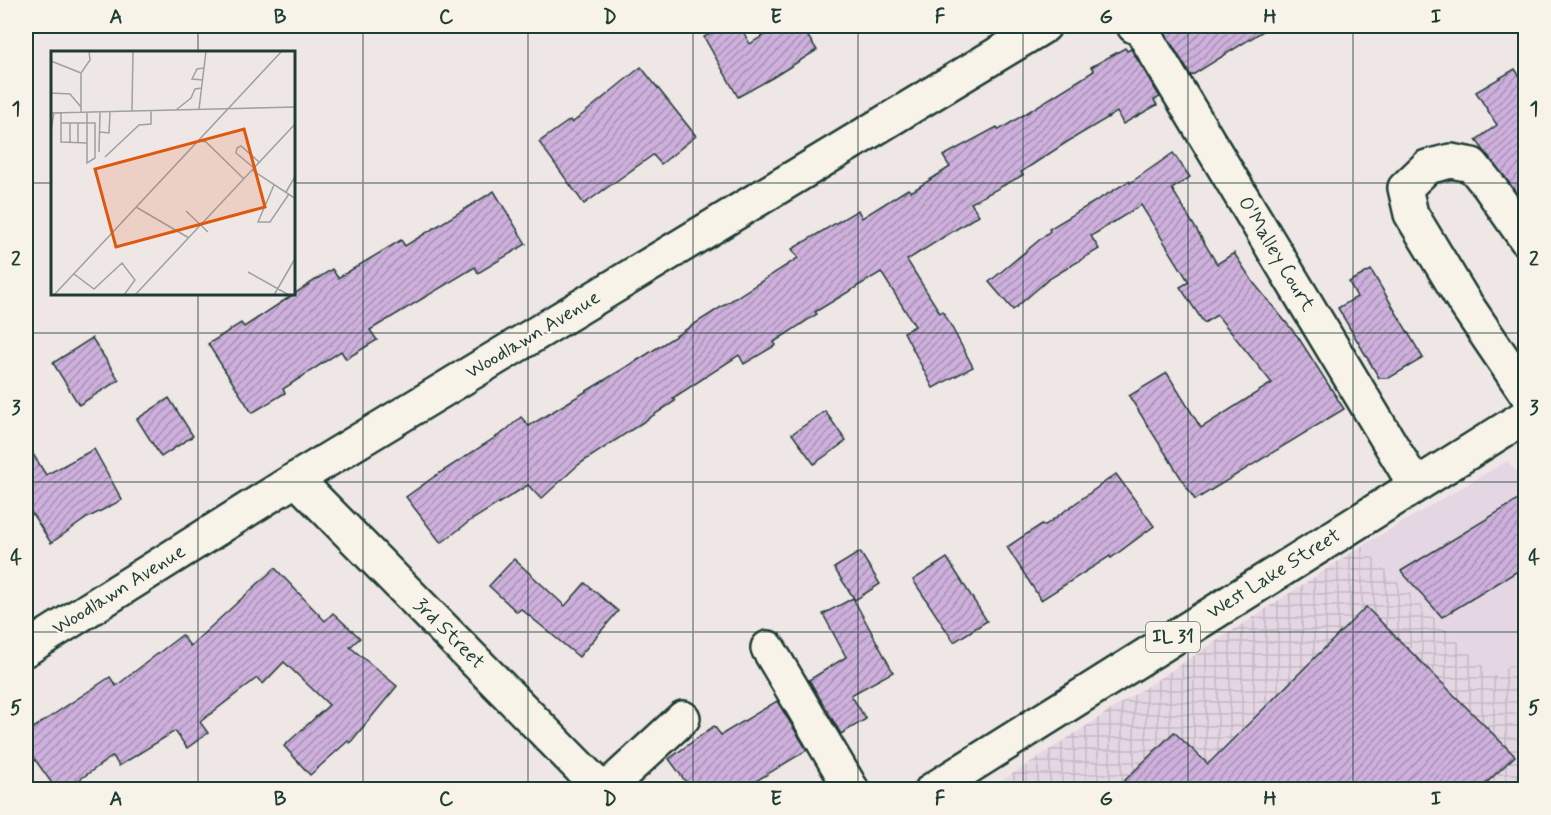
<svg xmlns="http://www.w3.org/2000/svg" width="1551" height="815" font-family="Mynerve,sans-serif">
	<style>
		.built { fill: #e5d6e3 }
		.industrial { fill: url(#industrial-grid) }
		.building { fill: url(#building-hatch); stroke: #1f3d34; stroke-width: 1.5 }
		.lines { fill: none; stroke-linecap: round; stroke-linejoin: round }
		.minor-casing { stroke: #1f3d34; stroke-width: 38 }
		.major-casing { stroke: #1f3d34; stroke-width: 38 }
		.minor { stroke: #f7f3e8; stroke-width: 33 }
		.major { stroke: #f7f3e8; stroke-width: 33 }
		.grid { fill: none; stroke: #1f3d34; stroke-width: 1.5; stroke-opacity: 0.55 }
		.labels { text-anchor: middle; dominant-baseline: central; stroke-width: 4.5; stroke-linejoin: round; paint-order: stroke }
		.shield { fill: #f7f3e8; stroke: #60746a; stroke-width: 1.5 }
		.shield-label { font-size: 18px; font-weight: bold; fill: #1f3d34 }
		.street-label { font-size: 20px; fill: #1f3d34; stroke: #f7f3e8 }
		.inset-road { fill: none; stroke: #9ca29f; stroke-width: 1.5 }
		.view { fill: #de580e; fill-opacity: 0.15; stroke: #de580e; stroke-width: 3 }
		.inset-edge { fill: none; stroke: #1f3d34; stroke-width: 3 }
		.neatline { fill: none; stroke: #1f3d34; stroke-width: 2 }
		.grid-label { font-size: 20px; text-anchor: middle; font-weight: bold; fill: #1f3d34 }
	</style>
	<defs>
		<pattern id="industrial-grid" width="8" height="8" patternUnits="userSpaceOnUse" patternTransform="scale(1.5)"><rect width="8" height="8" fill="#e5d6e3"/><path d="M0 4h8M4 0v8" fill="none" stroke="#c4b9c3"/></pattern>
		<pattern id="building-hatch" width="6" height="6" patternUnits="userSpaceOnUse" patternTransform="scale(1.5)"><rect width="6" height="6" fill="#ceb0dc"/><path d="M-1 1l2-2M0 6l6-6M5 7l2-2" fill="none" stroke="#a790b3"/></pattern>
	</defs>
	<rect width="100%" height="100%" fill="#efe6e6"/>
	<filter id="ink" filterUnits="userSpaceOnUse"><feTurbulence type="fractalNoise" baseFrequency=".0167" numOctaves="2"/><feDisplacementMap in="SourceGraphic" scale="12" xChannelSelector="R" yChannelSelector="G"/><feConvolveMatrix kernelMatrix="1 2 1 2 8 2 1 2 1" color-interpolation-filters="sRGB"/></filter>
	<g filter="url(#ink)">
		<!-- built -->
		<polygon class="built" points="1507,461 1525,481 1525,655 1493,676 1362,546"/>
		<!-- industrial -->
		<polygon class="industrial" points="1362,546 1493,676 1525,655 1525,789 988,790"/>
		<!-- building -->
		<g class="building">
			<polygon points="726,26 740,26 750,44 779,26 801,26 817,50 772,78 738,97 704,37"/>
			<polygon points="1166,26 1271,26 1191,76 1162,28"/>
			<polygon points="1125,48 1127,51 1131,49 1160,97 1154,100 1157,105 1123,124 1117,112 1067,142 1021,172 1023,175 971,203 979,215 907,260 940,313 943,311 973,367 933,388 904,332 915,326 881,272 815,312 817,314 774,342 776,345 744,364 739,355 673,398 675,401 578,465 541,499 528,485 470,521 441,543 406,497 435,476 504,432 521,417 529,426 646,355 798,258 792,249 858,210 862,218 908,189 911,192 950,167 943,156 997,127 999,130 1094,71 1091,67"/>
			<polygon points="641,67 696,136 661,164 653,155 584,204 539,142 570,120 572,123"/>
			<polygon points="1515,69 1526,86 1526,206 1476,140 1497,125 1476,92"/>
			<polygon points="1173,153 1190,177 1172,189 1217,264 1234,253 1253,282 1298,337 1344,409 1195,500 1129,396 1167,373 1201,428 1272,383 1217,315 1204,323 1180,287 1189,282 1141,205 1091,236 1099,249 1049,279 1013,310 989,282 1050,231 1049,229 1129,181 1130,183"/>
			<polygon points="494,191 526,244 478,273 475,267 370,330 377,340 346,359 341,351 283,389 285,393 252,413 208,344 241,323 244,327 332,269 338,278 401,240 405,246"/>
			<polygon points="1371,270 1423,358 1389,378 1379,378 1338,308 1357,297 1349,282"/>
			<polygon points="92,338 119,380 79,405 53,363"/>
			<polygon points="169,398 193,436 161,457 137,419"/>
			<polygon points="825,411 846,441 814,464 792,434"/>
			<polygon points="26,443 46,475 94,449 122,500 87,518 51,543 26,504"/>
			<polygon points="1116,474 1154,526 1111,558 1110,556 1041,600 1007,547 1042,524 1044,526"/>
			<polygon points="1526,495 1526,566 1442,617 1401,571"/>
			<polygon points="860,552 880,584 855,600 834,568"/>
			<polygon points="947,558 987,621 954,642 913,580"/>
			<polygon points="514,559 565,606 585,583 618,611 579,657 521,609 517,612 489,586"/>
			<polygon points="275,568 325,621 333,613 360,638 350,647 397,686 350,743 348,741 310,775 284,746 329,705 284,662 263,684 257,678 200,722 208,733 187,748 175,731 119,766 113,756 66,789 56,789 26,747 26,733 110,677 116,686 182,635 190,646"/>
			<polygon points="853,598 893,672 851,695 866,719 841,734 809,680 846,657 823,614"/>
			<polygon points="1366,607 1515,756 1480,789 1116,789 1174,732 1208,764"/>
			<polygon points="777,701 807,750 743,789 691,789 669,759 714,726 721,735"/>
		</g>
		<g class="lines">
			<defs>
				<g id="minor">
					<polyline points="1134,26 1141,29 1415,485"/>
					<polyline points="1526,239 1489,186 1472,165 1451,161 1427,167 1405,188 1411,214 1463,300 1526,393"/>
					<polyline points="296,479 602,790"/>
					<polyline points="768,648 852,790"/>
					<polyline points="26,649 296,479 1044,26"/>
					<polyline points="605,790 683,718"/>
				</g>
				<polyline id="major" points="932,790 1526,416"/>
			</defs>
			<!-- minor casing -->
			<use href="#minor" class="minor-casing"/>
			<!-- major casing -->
			<use href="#major" class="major-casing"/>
			<!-- minor -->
			<use href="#minor" class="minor"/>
			<!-- major -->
			<use href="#major" class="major"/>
		</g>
	</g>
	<!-- grid -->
	<path class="grid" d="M198,26V52M363,26V790M528,26V790M693,26V790M858,26V790M1023,26V790M1188,26V790M1353,26V790M26,183H52M294,183H1526M198,294V790M26,333H1526M26,482H1526M26,632H1526"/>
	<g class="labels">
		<!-- shield labels -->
		<rect class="shield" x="1146" y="622" width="54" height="30" rx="4.5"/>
		<g class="shield-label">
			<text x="1173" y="637">IL 31</text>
		</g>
		<!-- street labels -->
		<g class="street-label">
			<text transform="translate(1276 254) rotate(59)">O'Malley Court</text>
			<text transform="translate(533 335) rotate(-31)">Woodlawn Avenue</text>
			<text transform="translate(1274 574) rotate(-32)">West Lake Street</text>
			<text transform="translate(119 590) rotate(-32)">Woodlawn Avenue</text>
			<text transform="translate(449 634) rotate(45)">3rd Street</text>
		</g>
	</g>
	<!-- overview -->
	<g transform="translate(51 51)">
		<rect width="244" height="244" fill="#efe6e6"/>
		<path class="inset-road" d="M0,10L30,22M152,29L141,28L146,18L153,17M0,42L19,43L30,56M148,58L155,0M125,59L140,47L144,38L151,37M81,60L82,0M30,61V22L39,9L38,0M0,62L245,56M10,62V91L36,92M10,72H44V107L36,112V61M19,72V92M27,72V92M0,80L3,62M49,81L58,82L59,61M149,90L155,91L193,128M48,101L49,61M54,106L88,74L100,73V60M203,117L185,102L186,97L190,95L208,111M201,119L245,148M223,134L207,171H219L238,143M235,141L245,124M85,156L138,187M135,160L157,181M197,221L238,244M23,223L43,238L71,212L84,229L73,244M3,244L231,0M84,244L245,72M223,244L245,206"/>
		<path class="view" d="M193,78L214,156L65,196L44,118Z"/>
		<rect width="244" height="244" class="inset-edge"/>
	</g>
	<!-- margin -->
	<rect width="1551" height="815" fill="none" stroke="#f7f3e8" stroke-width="66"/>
	<rect x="33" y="33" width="1485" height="749" class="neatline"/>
	<g class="grid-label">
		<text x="116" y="23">A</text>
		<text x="280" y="23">B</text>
		<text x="446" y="23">C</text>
		<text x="610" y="23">D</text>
		<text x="776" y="23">E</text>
		<text x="940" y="23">F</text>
		<text x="1106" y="23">G</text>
		<text x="1270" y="23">H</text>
		<text x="1436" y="23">I</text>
		<text x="16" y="115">1</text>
		<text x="1534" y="115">1</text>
		<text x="16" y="265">2</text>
		<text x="1534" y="265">2</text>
		<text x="16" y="414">3</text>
		<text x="1534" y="414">3</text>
		<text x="16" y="564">4</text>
		<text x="1534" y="564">4</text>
		<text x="16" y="714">5</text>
		<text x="1534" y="714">5</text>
		<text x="116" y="805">A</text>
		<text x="280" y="805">B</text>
		<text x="446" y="805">C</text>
		<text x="610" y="805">D</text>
		<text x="776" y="805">E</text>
		<text x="940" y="805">F</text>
		<text x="1106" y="805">G</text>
		<text x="1270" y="805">H</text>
		<text x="1436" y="805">I</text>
	</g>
</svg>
